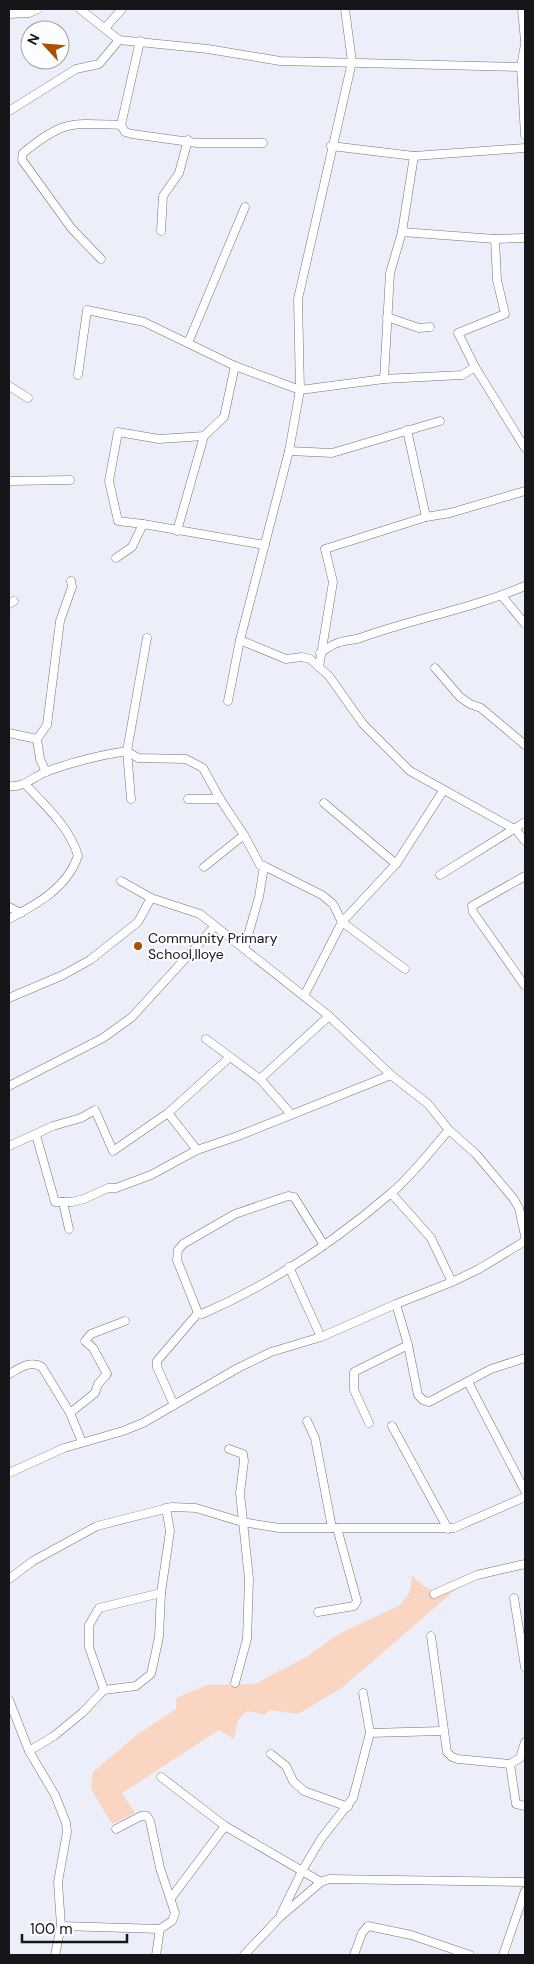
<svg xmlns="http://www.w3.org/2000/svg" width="534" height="1964" font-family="'DM Sans',sans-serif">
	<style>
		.green { fill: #f9d5c2 }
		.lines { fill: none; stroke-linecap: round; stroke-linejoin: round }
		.minor-casing { stroke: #71747e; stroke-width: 9 }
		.minor { stroke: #fff; stroke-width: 8 }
		.poi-dot { fill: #ae4f00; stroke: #fcfdff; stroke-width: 2 }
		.labels { text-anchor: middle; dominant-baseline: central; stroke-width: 4; stroke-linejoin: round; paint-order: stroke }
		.poi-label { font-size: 14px; fill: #141619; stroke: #fcfdff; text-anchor: start }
	</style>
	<rect width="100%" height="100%" fill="#eceffa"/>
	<!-- green -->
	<path class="green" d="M484,1569L476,1579L455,1590L343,1687L298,1714L269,1710L265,1715L246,1711L237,1722L234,1739L219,1730L122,1793L135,1813L112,1824L91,1789L93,1772L137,1735L176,1709V1698L207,1685L255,1684L308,1656L337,1635L400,1605L410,1592L412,1575C441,1608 453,1580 484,1569Z"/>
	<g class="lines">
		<defs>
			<g id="minor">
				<polyline points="80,9 119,40 208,49 280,61 521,67"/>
				<polyline points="522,9 525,41"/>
				<polyline points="9,14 29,13 38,9"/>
				<polyline points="105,28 122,9"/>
				<polyline points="525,44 521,67 525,135"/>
				<polyline points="9,111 76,69 99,64 119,40"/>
				<polyline points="121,125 140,41"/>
				<polyline points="331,146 414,156 525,148"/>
				<polyline points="161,231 163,196 179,173 188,140"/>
				<polyline points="402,232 495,239 525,238"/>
				<path d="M101,259L72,229L22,160L23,153C64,120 70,123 121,125L125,132L132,134L197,143H263"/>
				<polyline points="387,317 419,328 430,327"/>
				<polyline points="188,343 245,207"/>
				<polyline points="475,367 458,333 505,314 497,280 495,239"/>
				<polyline points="78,375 87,310 144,322 235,366"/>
				<polyline points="384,379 390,273 402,232 414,156"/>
				<polyline points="9,386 28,398"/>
				<polyline points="407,430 426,517"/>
				<polyline points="289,451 332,453 440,421"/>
				<polyline points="9,481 70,480"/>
				<polyline points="143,524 118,521 109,481 118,432 159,439 204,436 224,417 235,366 300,390 384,379 462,375 475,367 525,448"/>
				<polyline points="177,531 204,436"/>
				<polyline points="116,558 132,547 143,524 265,545"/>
				<polyline points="502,596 525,624"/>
				<polyline points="9,604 14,601"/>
				<polyline points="240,640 286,659 302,657 310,659 329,676 363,724 410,771 516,830 525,841"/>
				<path d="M320,653C326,649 333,644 340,642C348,640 356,640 363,637C417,618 473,608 525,586"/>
				<polyline points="319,667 333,582 325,549 426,517 450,513 525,491"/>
				<polyline points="435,668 460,697 470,704 481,708 525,745"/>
				<polyline points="228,701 240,640 289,451 300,390 298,299 352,62 345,9"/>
				<polyline points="9,733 37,739"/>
				<polyline points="46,772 40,759 37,739 47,725 60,621 72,587 71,581"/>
				<path d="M9,786C24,788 34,776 48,771C73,762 100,755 127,751L138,758L186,759L203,768L220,799L244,835L260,865L264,866L259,897L244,949"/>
				<polyline points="131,799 127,751 147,638"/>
				<polyline points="188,799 220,799"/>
				<polyline points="324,803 396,864"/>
				<polyline points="264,866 322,895 333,904 342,922 405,969"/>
				<polyline points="204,867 244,835"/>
				<polyline points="440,875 525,822"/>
				<polyline points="525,876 472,906 473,912 525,986"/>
				<polyline points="121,881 151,898 200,914 329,1016 391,1075 428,1104 449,1130 476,1154 513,1198 519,1208 525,1236"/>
				<polyline points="9,907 21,913"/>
				<path d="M9,919C37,904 67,888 78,856C71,829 44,804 25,784"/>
				<polyline points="304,996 342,922 396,864 443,791"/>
				<polyline points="9,998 63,975 90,960 138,922 151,898"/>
				<polyline points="206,1039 260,1079 291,1114"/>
				<polyline points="260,1079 329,1016"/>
				<polyline points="9,1086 103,1038 132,1017 214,927"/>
				<polyline points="168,1113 197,1150"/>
				<polyline points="36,1135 55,1202 72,1202 84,1199 108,1188 116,1188 151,1175 197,1150 238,1136 391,1075"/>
				<polyline points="9,1146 53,1126 81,1118 95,1110 113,1151 168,1113 230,1057"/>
				<polyline points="391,1193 431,1238 452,1282"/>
				<polyline points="63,1202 69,1229"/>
				<polyline points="289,1267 321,1337"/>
				<polyline points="396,1304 408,1345 418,1395 423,1400 429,1402 491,1369 525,1358"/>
				<path d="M198,1313L202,1314C269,1285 334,1242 390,1194C412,1176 430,1151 449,1130"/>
				<polyline points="198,1313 177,1260 178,1250 183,1244 235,1214 288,1196 294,1197 324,1245"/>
				<path d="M9,1374C20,1368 30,1360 42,1367L70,1413L82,1442"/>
				<polyline points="468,1382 525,1491"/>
				<polyline points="174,1405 157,1367 157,1361 198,1313"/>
				<polyline points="70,1413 95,1393 98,1384 107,1374 93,1348 85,1341 91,1334 125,1321"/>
				<polyline points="307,1421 315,1438 332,1528"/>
				<polyline points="369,1423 354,1390 354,1372 408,1345"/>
				<polyline points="392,1426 448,1529"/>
				<polyline points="229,1449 243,1454 244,1461 240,1493 249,1579 247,1639 235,1683"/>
				<polyline points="9,1473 64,1448 123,1431 143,1423 238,1368 271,1352 321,1337 396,1304 452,1282 479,1269 525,1241"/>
				<polyline points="9,1579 33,1561 97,1526 172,1507 196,1508 242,1522 279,1528 454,1528 525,1497"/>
				<polyline points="434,1594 477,1575 525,1564"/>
				<polyline points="514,1598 525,1667"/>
				<polyline points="318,1612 354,1606 357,1601 337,1528"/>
				<polyline points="431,1636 447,1752 452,1757 458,1759 510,1764 516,1804 525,1806"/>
				<polyline points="104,1690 89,1647 89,1625 99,1608 161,1593"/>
				<polyline points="9,1700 29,1751 55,1795 66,1823 67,1832 58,1882 61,1926 55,1955"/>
				<polyline points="370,1733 442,1731"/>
				<polyline points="29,1751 54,1736 82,1713 104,1690 136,1686 151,1674 159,1637 161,1593 170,1531 166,1508"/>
				<polyline points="271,1754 286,1766 293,1781 304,1791 348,1807"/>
				<polyline points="510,1764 520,1758 525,1742"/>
				<polyline points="161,1777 225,1826 321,1882"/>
				<polyline points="171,1898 225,1826"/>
				<polyline points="281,1914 303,1869 321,1839 353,1798 370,1733 363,1693"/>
				<polyline points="61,1926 160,1929 172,1921 175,1913 160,1868 150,1821 147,1816 141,1816 116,1829"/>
				<polyline points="156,1955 160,1929"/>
				<polyline points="244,1955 280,1917 321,1882 329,1879 525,1882"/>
				<polyline points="354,1955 362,1933 368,1926 411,1935 470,1955"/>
				<polyline points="503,1955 525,1891"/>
			</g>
		</defs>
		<!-- minor casing -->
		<use href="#minor" class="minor-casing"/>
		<!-- minor -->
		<use href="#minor" class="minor"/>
	</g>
	<!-- markers -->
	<circle class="poi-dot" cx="138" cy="946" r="5"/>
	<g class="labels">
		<!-- poi labels -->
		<g class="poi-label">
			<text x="148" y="938">Community Primary<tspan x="148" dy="16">School,Iloye</tspan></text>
		</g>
	</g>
	<!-- border -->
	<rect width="534" height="1964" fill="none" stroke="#141619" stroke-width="20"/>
	<!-- north arrow -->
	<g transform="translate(45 45) rotate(296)"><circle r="24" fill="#fcfdff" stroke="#9fa1a3"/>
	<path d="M0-4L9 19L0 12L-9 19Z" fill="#ae4f00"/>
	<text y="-8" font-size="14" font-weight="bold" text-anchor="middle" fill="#141619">N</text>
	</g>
	<!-- scale -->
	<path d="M22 1934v8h105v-8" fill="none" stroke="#141619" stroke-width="2.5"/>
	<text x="30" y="1934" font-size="15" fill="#141619" stroke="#fcfdff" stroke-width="4" paint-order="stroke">100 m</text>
</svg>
